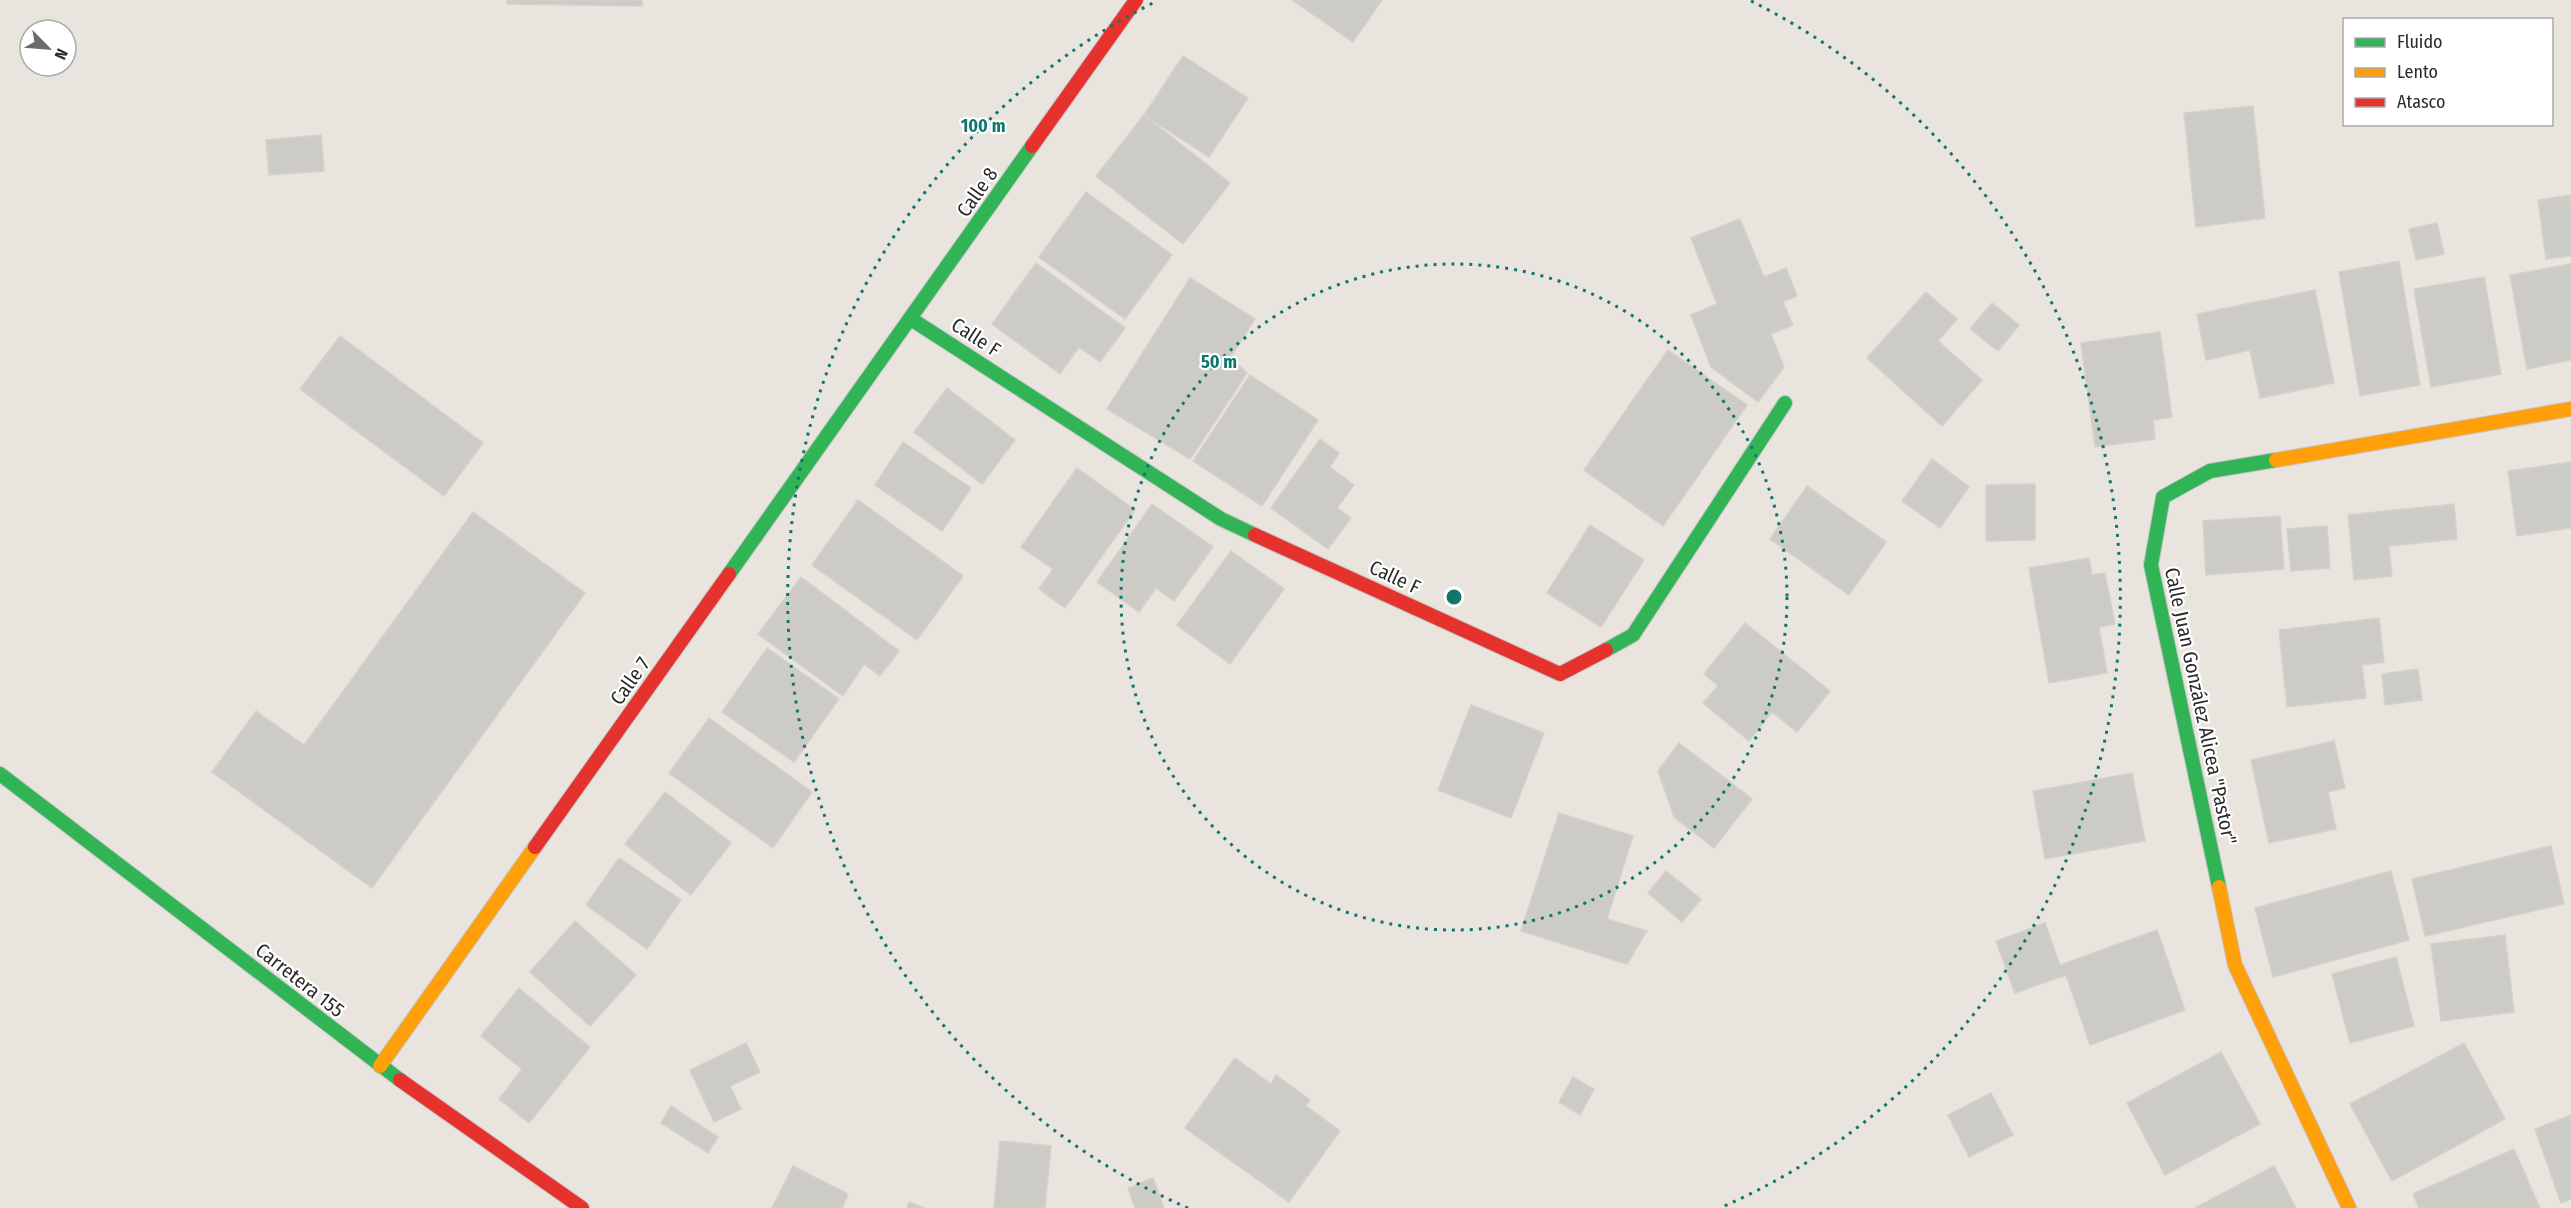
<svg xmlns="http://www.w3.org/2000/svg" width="2571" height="1208" font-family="'Fira Sans Condensed',sans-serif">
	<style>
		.building { fill: #cdcbc6; stroke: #d4d0ca; stroke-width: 1.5 }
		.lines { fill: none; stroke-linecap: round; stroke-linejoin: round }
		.fast-casing { stroke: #c6c4c4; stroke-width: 16 }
		.slow-casing { stroke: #c6c4c4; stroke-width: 16 }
		.jam-casing { stroke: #c6c4c4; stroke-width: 16 }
		.fast { stroke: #30b455; stroke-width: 14 }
		.slow { stroke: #ff9f0a; stroke-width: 14 }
		.jam { stroke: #e5322d; stroke-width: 14 }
		.ring { fill: none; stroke: #0f766e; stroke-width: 3; stroke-dasharray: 3 6 }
		.labels { text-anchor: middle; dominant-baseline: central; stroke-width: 4.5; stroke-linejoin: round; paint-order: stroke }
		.street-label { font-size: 20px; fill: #2a2a2a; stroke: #fff }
		.centre { fill: #0f766e; stroke: #fff; stroke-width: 3 }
		.ring-label { font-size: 18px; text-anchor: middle; font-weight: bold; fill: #0f766e; stroke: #fff; stroke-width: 4.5; stroke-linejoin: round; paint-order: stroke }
	</style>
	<rect width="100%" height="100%" fill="#e9e5de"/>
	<!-- building -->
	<g class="building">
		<polygon points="507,0 642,0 642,6 507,4"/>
		<polygon points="1292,0 1382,0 1353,42"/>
		<polygon points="1183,56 1248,98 1209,157 1144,115"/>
		<polygon points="2253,106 2265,218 2196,227 2184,113"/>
		<polygon points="1144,115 1230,183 1183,244 1096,176"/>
		<polygon points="321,135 324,171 269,175 266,140"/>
		<polygon points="1086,192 1172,255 1125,319 1039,257"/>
		<polygon points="2570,195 2571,256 2546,259 2538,200"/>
		<polygon points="1740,219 1764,277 1786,268 1797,296 1783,302 1793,325 1771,334 1784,367 1758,402 1711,367 1691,315 1717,304 1691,238"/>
		<polygon points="2437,223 2444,254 2416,260 2409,229"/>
		<polygon points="2399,261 2420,385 2360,396 2339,272"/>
		<polygon points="1036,263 1125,328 1100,362 1079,347 1060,374 992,324"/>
		<polygon points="2571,264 2571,360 2527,369 2510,275"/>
		<polygon points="2484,277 2501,374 2431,387 2414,289"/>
		<polygon points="1190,278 1255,319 1231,357 1247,373 1190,459 1107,409"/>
		<polygon points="2315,290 2334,383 2260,398 2250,350 2206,360 2197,314"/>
		<polygon points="1926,292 1957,319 1938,341 1982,380 1942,426 1867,358"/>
		<polygon points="1992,303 2019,325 1998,351 1970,329"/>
		<polygon points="2160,332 2172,417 2153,420 2155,439 2095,447 2081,343"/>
		<polygon points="340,336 483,443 444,496 300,389"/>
		<polygon points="1668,350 1747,405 1663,526 1584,470"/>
		<polygon points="1250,375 1318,420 1262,506 1193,461"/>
		<polygon points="947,388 1015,440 982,484 914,432"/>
		<polygon points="1320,439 1339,453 1330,467 1354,485 1337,508 1351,518 1328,549 1271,508"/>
		<polygon points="903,442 971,488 942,531 875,485"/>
		<polygon points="1932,459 1969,487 1940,528 1902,501"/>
		<polygon points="2571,462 2571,528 2517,536 2508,471"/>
		<polygon points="1077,468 1135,510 1065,608 1039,589 1053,569 1021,547"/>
		<polygon points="2035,484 2035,540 1986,541 1986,485"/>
		<polygon points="1807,486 1886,542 1849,595 1770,539"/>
		<polygon points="858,500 963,576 917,640 812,565"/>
		<polygon points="1152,504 1213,547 1174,601 1156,588 1139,612 1097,582"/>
		<polygon points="2454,504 2457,539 2389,546 2392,576 2354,580 2348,515"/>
		<polygon points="473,512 585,593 372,888 212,772 256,711 304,745"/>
		<polygon points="2280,516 2284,569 2206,575 2203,521"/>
		<polygon points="1590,525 1644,560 1601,627 1547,593"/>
		<polygon points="2327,526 2330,568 2291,571 2287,529"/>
		<polygon points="1231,551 1284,589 1230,664 1177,625"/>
		<polygon points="2089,558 2092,575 2105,573 2115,624 2099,627 2107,673 2049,683 2029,568"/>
		<polygon points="801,577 899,651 880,676 864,664 843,696 758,634"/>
		<polygon points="2379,618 2384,662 2362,665 2366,698 2287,707 2279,630"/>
		<polygon points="1745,623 1830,691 1797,732 1772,712 1749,741 1703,703 1718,686 1704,674"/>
		<polygon points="767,648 839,699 794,762 722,712"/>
		<polygon points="2418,669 2422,700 2385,705 2382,674"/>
		<polygon points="1471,705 1544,733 1511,818 1438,790"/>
		<polygon points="709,718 812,792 773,848 669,773"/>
		<polygon points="2334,741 2345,788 2328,792 2336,829 2269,843 2251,760"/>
		<polygon points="1679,743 1752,799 1714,848 1674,817 1658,771"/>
		<polygon points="2132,773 2145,841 2045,859 2033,791"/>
		<polygon points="665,792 731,843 691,895 625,844"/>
		<polygon points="1559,813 1633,836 1607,919 1647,931 1627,964 1521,931"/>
		<polygon points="2551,846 2564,904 2425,936 2412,879"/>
		<polygon points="619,858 681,900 647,949 586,905"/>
		<polygon points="1666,871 1701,899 1682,922 1648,893"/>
		<polygon points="2391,871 2409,940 2273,977 2255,908"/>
		<polygon points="575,921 636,975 590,1026 530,972"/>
		<polygon points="2045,923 2060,965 2157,930 2185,1010 2090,1045 2066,975 2015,993 1996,941"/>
		<polygon points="2505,935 2514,1012 2441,1021 2431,944"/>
		<polygon points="2396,957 2414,1026 2350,1043 2332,974"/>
		<polygon points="519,988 590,1047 529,1123 499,1099 522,1069 481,1036"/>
		<polygon points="746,1043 760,1072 730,1086 741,1109 714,1122 690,1070"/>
		<polygon points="2464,1043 2505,1119 2392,1181 2350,1104"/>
		<polygon points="2221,1052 2260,1124 2165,1175 2127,1103"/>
		<polygon points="1235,1058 1271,1084 1276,1075 1310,1100 1306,1106 1340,1131 1289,1202 1185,1128"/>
		<polygon points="1573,1077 1594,1089 1580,1115 1559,1102"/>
		<polygon points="1991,1093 2013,1135 1969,1157 1948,1115"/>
		<polygon points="671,1106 718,1137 708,1153 661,1123"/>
		<polygon points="2571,1115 2571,1199 2561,1203 2535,1129"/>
		<polygon points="1000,1141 1051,1146 1045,1208 994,1208"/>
		<polygon points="2514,1149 2540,1208 2419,1208 2413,1194"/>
		<polygon points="793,1166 848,1194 842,1208 772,1208"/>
		<polygon points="2274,1166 2296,1208 2195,1208"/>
		<polygon points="1153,1178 1164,1208 1135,1208 1128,1188"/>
		<polygon points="909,1202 924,1208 907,1208"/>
	</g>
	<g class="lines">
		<defs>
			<g id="fast">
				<polyline points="911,319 1221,519 1255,535"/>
				<polyline points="729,574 1032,146"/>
				<polyline points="1606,650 1633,635 1785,403"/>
				<polyline points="0,774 400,1080"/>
				<polyline points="2219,887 2151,565 2163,497 2210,471 2276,460"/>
			</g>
			<g id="slow">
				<polyline points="2276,460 2571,409"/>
				<polyline points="2219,887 2235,965 2349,1208"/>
				<polyline points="380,1066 535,847"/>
			</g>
			<g id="jam">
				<polyline points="1032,146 1136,0"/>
				<polyline points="1255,535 1560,674 1606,650"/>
				<polyline points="535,847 729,574"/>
				<polyline points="400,1080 582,1208"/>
			</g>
		</defs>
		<!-- fast casing -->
		<use href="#fast" class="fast-casing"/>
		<!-- slow casing -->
		<use href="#slow" class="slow-casing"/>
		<!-- jam casing -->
		<use href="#jam" class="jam-casing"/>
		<!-- fast -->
		<use href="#fast" class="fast"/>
		<!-- slow -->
		<use href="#slow" class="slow"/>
		<!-- jam -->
		<use href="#jam" class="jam"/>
	</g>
	<!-- distance rings -->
	<g class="ring">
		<circle cx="1454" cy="597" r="333"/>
		<path d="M1188 1208A666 666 0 0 1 1157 1M1751 1A666 666 0 0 1 1720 1208"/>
	</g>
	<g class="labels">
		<!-- street labels -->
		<g class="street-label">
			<text transform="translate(977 192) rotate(-55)">Calle 8</text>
			<text transform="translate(976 337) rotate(33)">Calle F</text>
			<text transform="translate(1395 577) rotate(25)">Calle F</text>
			<text transform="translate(630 681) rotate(-55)">Calle 7</text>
			<text transform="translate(2201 706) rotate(78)">Calle Juan González Alicea "Pastor"</text>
			<text transform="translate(300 980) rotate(38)">Carretera 155</text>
		</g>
	</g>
	<circle cx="1454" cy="597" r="9" class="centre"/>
	<g class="ring-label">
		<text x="983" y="132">100 m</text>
		<text x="1219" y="368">50 m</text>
	</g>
	<!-- legend -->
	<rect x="2343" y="18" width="210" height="108" fill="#ffffff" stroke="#aaaaaa" stroke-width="1.5"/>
	<rect x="2355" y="38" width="30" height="9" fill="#30b455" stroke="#aaaaaa" stroke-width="1.5"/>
	<text x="2397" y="48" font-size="18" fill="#2a2a2a">Fluido</text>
	<rect x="2355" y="68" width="30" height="9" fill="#ff9f0a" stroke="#aaaaaa" stroke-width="1.5"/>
	<text x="2397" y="78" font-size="18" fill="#2a2a2a">Lento</text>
	<rect x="2355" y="98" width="30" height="9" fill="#e5322d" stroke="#aaaaaa" stroke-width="1.5"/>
	<text x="2397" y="108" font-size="18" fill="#2a2a2a">Atasco</text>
	<!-- north arrow -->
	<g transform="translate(48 48) rotate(115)"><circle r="28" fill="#ffffff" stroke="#aaaaaa" stroke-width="1.5"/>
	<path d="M0-4.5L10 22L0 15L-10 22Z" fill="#6d6b69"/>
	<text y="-9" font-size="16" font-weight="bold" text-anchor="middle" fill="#2a2a2a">N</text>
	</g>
</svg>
